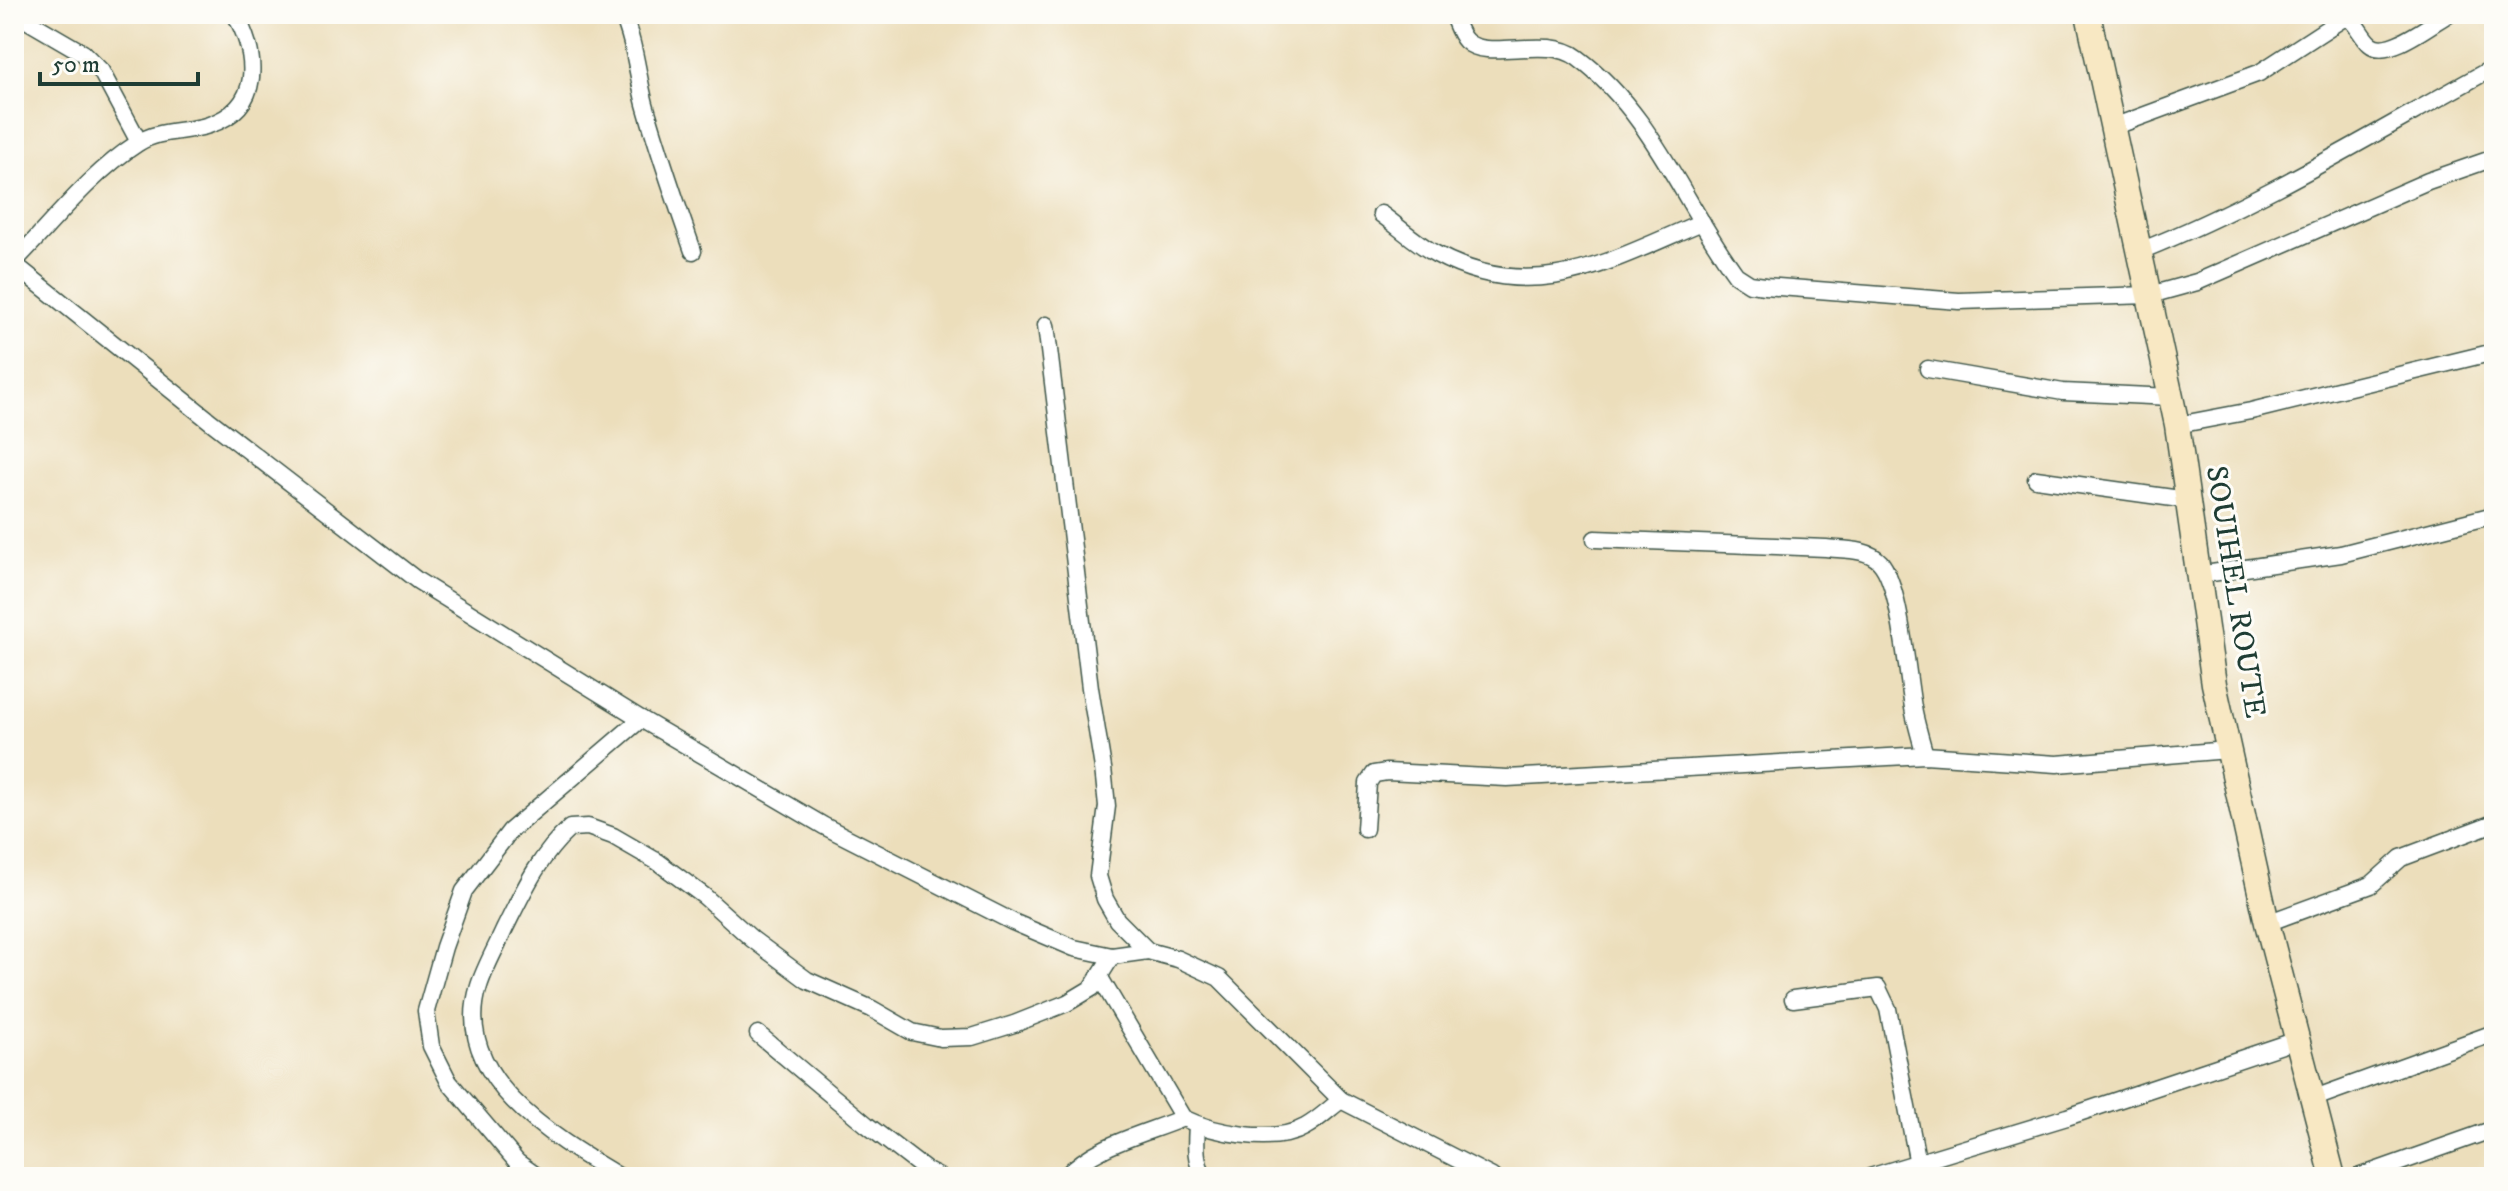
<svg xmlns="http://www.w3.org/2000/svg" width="2508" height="1191" font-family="'IM FELL DW Pica',serif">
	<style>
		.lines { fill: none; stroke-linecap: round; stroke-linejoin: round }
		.minor-casing { stroke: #3e5548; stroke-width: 19 }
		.secondary-casing { stroke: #3e5548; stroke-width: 27 }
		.minor { stroke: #fff; stroke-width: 16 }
		.secondary { stroke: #f8e8c3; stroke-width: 24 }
		.labels { text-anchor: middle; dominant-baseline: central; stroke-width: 6; stroke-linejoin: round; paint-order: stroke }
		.street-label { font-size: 30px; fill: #1f3d34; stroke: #fdfcf7 }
	</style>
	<rect width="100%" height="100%" fill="#fdfcf7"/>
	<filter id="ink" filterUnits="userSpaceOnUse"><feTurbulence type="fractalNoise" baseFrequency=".0125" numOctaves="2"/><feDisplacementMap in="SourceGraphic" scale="16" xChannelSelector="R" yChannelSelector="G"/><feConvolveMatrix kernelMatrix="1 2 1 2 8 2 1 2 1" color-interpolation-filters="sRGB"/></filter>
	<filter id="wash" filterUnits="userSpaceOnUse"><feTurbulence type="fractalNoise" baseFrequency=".006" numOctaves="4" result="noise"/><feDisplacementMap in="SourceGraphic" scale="32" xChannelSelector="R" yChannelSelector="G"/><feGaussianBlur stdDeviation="1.8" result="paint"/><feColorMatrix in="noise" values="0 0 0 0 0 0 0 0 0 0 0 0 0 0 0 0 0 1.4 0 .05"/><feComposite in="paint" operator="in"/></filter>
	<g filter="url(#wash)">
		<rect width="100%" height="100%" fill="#ecdebb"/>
	</g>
	<g filter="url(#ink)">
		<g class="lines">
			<defs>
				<g id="minor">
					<polyline points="16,14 83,53 101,71 139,142"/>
					<path d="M622,14C635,42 637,74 645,104C659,154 676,202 693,251"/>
					<path d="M1452,14C1456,22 1459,34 1466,41C1487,62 1547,34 1578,58C1653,114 1682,201 1736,275L1750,284L1765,286L1959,301L2150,295L2197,282L2428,181L2494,158"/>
					<path d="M2113,127L2259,73L2342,19H2350C2358,26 2362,37 2370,44C2387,59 2431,24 2448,14"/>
					<path d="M1381,214C1399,227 1417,244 1436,254C1534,307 1609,261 1702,222"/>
					<path d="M2140,251C2261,203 2374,133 2489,70"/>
					<path d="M14,262C53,222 91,173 138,143C159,129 185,133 209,125C263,107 258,56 235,14"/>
					<polyline points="14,264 210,421 418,581 641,719 824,826 1013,922 1074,948 1112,956 1148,951 1178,959 1219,978 1341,1100 1492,1177"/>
					<polyline points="1046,325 1090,688 1103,768 1107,806 1098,876 1105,899 1117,920 1148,951"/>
					<polyline points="1928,369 2063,392 2171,397"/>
					<polyline points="2177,425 2251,411 2494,352"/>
					<polyline points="2036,479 2187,500"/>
					<path d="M1595,539L1826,548C1843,550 1868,548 1880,562C1901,585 1907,678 1914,713C1917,727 1921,741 1925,755"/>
					<polyline points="2198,575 2341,554 2494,515"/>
					<polyline points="1365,829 1368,783 1374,774 1387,772 1507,778 1925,755 2057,764 2228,750"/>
					<polyline points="2267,923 2371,885 2401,858 2494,823"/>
					<path d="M1099,976L1183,1118C1214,1133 1274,1145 1305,1127C1318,1120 1329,1109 1341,1100"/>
					<polyline points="1793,999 1878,988 1888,1009 1918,1164"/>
					<polyline points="758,1034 867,1125 927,1171 939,1177"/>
					<polyline points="2312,1099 2494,1033"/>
					<path d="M1197,1125C1196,1142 1194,1163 1205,1177"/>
					<polyline points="538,1177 517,1162 449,1082 431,1046 426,1011 444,947 464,891 510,831 641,719"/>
					<path d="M620,1177C556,1139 450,1078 479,986C485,967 496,948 504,930C523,892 538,857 570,828L588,827L613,836L658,862L704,896L752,939L807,980L872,1009L912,1032L941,1038L972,1037L1014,1024L1067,1003L1092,988L1112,956"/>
					<path d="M1065,1177C1096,1144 1142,1135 1183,1118"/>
					<polyline points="1870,1177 2067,1117 2297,1040"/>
					<polyline points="2358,1177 2494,1129"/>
				</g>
				<polyline id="secondary" points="2088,14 2177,425 2214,684 2267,923 2333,1177"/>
			</defs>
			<!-- minor casing -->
			<use href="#minor" class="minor-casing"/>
			<!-- secondary casing -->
			<use href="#secondary" class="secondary-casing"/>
			<!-- minor -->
			<use href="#minor" class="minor"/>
			<!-- secondary -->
			<use href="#secondary" class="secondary"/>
		</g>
	</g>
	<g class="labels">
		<!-- street labels -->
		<g class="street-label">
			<text transform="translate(2235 592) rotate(81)">SOUIHEL ROUTE</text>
		</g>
	</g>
	<!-- margin -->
	<rect width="2508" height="1191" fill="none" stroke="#fdfcf7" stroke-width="48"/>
	<!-- scale -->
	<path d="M40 72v12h158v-12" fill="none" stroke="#1f3d34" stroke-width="4"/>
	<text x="52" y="72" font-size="24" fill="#1f3d34" stroke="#fdfcf7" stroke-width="6" paint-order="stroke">50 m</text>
</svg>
